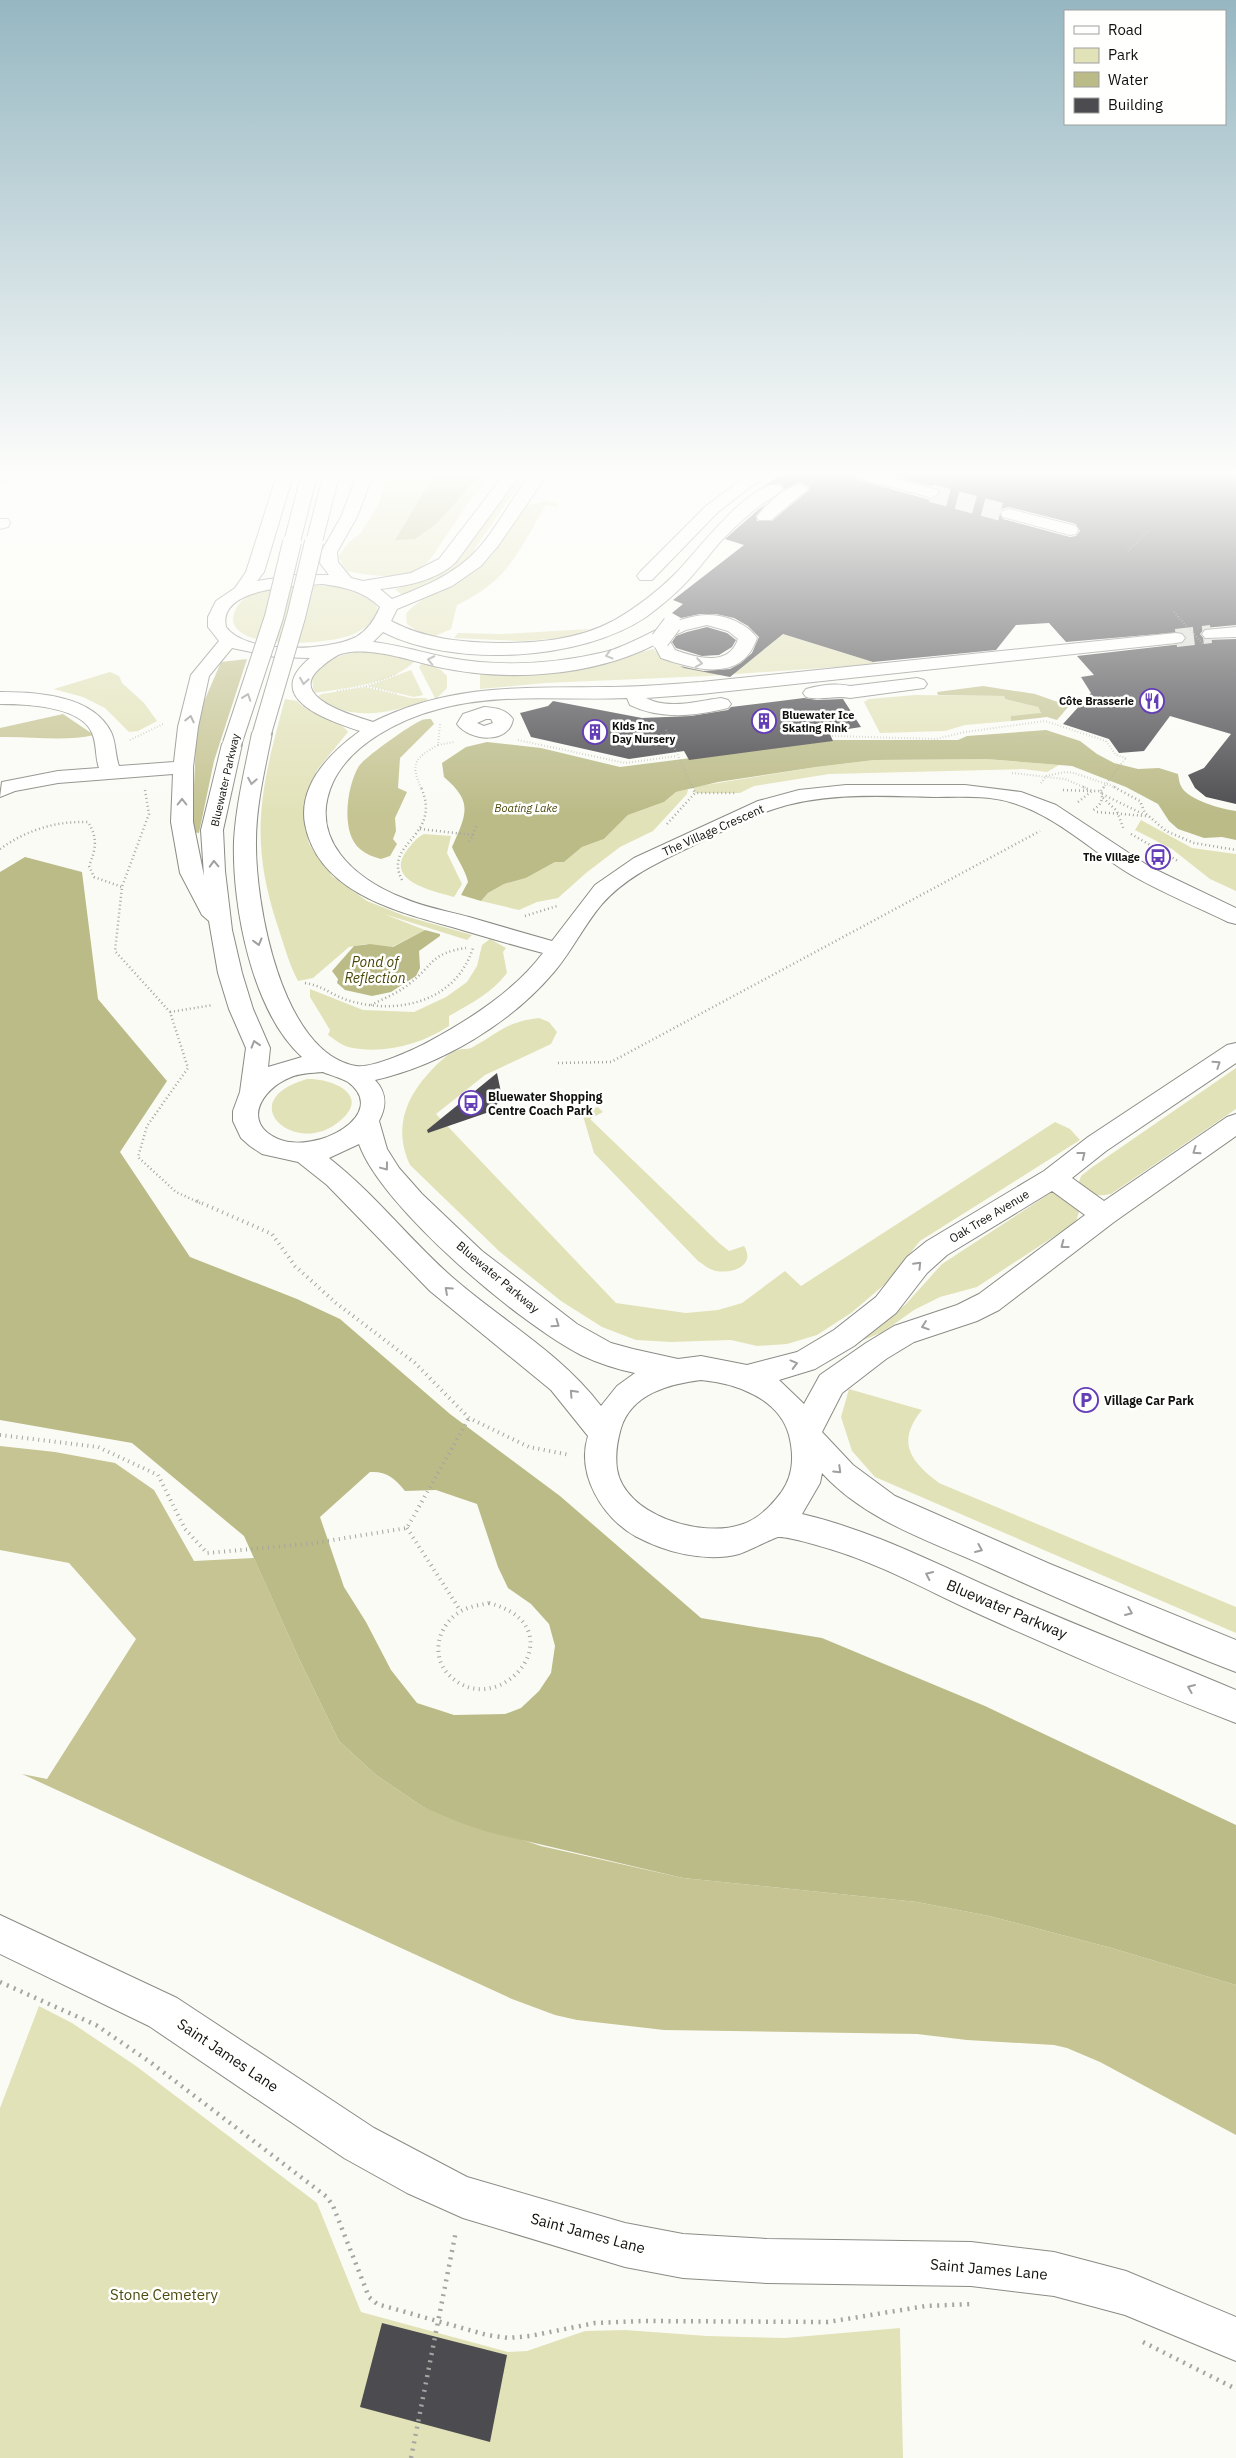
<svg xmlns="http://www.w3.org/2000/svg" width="1236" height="2458" font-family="'IBM Plex Sans',sans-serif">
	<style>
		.green { fill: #e2e2b9 }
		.forest { fill: #c5c492 }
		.water { fill: #bb8; fill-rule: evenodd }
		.building { fill: #4c4c50; fill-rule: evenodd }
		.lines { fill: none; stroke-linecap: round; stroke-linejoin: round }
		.minor-tunnel { stroke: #d8d8d3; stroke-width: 18; stroke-dasharray: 18 9; stroke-linecap: butt }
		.minor-casing { stroke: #8b8b86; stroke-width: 2 }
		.path-far3 { stroke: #a5a5a1; stroke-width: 2; stroke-dasharray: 0.5 2.5; stroke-linecap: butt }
		.path-far2 { stroke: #a5a5a1; stroke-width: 2.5; stroke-dasharray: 1 3; stroke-linecap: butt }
		.path-far1 { stroke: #a5a5a1; stroke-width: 4; stroke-dasharray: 1 4.5; stroke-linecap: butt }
		.path { stroke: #a5a5a1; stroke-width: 4.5; stroke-dasharray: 2 5.5; stroke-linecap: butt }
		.minor { fill: #fff; fill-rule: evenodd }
		.minor-bridge-casing { stroke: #8b8b86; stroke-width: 20; stroke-linecap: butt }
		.path-bridge-far1 { stroke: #a5a5a1; stroke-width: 2; stroke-dasharray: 0.5 2.5; stroke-linecap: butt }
		.path-bridge { stroke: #a5a5a1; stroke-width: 2.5; stroke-dasharray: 1 3; stroke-linecap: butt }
		.minor-bridge { stroke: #fff; stroke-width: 18 }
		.oneway { stroke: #9f9f9f }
		.labels { text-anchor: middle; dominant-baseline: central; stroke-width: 5; stroke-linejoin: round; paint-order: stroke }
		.far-poi-label { font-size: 11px; font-weight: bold; fill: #10100e; stroke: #fffffe; text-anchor: end }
		.far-street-label { font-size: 11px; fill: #10100e; stroke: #fffffe }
		.far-water-label { font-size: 11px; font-style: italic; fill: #494709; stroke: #fffffe }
		.street-label { font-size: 12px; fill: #10100e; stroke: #fffffe }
		.poi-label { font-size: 12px; font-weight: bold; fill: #10100e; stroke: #fffffe; text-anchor: start }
		.water-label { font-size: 14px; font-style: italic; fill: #494709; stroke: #fffffe }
		.near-street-label { font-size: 15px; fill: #10100e; stroke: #fffffe }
		.near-park-label { font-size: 15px; fill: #4e4c11; stroke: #fffffe }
	</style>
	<rect width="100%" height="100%" fill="#fbfbf6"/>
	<!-- green -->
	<g class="green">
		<path d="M388,472H436L396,540L483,472H494C475,491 461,514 446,536C438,547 431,562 419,569C400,581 368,575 347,571L338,557L349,542L360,534L379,504Z"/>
		<polygon points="524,472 532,472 508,500 468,559 455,571 402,595 395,589 431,578 460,558 501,499"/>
		<path d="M545,501L556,503L558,507L546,505C517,553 510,579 457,605L451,629L435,636L419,632L407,624L406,614C424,591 462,585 484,564C502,548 508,523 524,506Z"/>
		<path d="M334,586C344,588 354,589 364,593C391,607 370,628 351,635C329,644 248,650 235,626C232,621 233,616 235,611C245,583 310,586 334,586Z"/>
		<polygon points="590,629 564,638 521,641 454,638 458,633 502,634"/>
		<path d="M783,634L879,664L708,676L545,683L480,689V672L570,671L653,649C673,670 721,679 747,663C759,655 771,643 783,634Z"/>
		<path d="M370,650L416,660C394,684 345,688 314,693L312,679C322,658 349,652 370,650Z"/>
		<polygon points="423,662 441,670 447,676 447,688 437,698 435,698 419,667"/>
		<polygon points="411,670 423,695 414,697 368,686"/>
		<polygon points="110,672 119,676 122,683 144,703 157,721 138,731 129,732 105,708 83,697 54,689"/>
		<path d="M365,687L411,698H426L428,700C389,713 352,723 316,697L322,694Z"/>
		<polygon points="915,695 1004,696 1005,699 1038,707 1041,714 1011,716 1011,721 965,725 945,731 880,733 864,702 869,699"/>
		<path d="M285,699L297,701C310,716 339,718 348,732L317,770L304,810L309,844L332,876L367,901L405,916L472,935L467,940L384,914L425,930L392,947L366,944L349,947L313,978L298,981C289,964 284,945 278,927C248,838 261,787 285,699Z"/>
		<polygon points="986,759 1059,765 1047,772 1023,769 829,774 754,786 740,793 695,793 693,787 816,767 874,760"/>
		<polygon points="688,789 687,794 653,831 620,847 586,873 558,898 537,902 519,910 481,901 488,893 504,884 526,878 555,862 564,862 582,847 604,839 628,815 664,802 676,792"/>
		<polygon points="1141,820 1192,848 1236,854 1236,891 1210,879 1172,849 1135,830"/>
		<path d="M424,834L451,836L447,853L462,884L454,897C435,891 383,882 407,850C412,844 417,837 424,834Z"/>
		<path d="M490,939L506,948L503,952L507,973C492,993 470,1004 449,1016V1026C420,1045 382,1055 348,1047C341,1045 334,1039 328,1035L330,1030L310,997V989L363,1010L414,1012L446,997L467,982L477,966L482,945Z"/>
		<path d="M539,1018L549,1022L557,1032L551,1044L485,1075L436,1114L616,1303L686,1313L718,1310L742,1303L785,1271L801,1286L1055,1122L1070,1129L1080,1140L920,1241L884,1285L851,1313L817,1335L787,1344L757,1346L731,1340L671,1342L636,1340L602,1327L561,1301L500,1252L410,1165C394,1131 404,1100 428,1074C436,1065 446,1054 458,1050C463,1048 468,1050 473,1047C500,1032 506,1022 539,1018Z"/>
		<path d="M1236,1068V1109L1111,1194C1095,1197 1089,1195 1079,1182L1081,1176L1091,1168Z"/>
		<path d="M307,1079C331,1078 371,1094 341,1120C297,1160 230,1101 307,1079Z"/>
		<path d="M598,1107L603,1112L590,1119L719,1243L729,1251L744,1246C756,1265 733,1274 716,1271C710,1270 704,1265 698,1261L594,1153L583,1116L584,1110Z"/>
		<polygon points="1058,1188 1081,1205 1076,1222 977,1287 940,1297 914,1310 883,1332 861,1341 906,1304 942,1264"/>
		<path d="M849,1389L922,1410C896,1442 910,1461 939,1483L1236,1607V1633L875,1477L852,1451L841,1417Z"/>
		<polygon points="39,2006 72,2023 136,2066 317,2203 361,2312 508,2352 527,2351 585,2331 625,2330 707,2336 785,2338 900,2328 903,2458 0,2458 0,2108"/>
	</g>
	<!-- forest -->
	<g class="forest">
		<polygon points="247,659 214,761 199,833 192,832 197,718 221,662"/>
		<polygon points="983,686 1035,694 1069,706 1057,720 1047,717 1011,721 1011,716 1041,713 1038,707 1005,699 1004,696 938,695 937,692"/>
		<path d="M63,714L94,735C64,742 30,736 0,737V728Z"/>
		<path d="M431,719L434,724L400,758L398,788L407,792L395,818L396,831L393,839L397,844L390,856L381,859C373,857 366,854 360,849C340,833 347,785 359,766C365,757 409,726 420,721C423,719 428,719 431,719Z"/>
		<polygon points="0,1446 55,1452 115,1463 154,1490 194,1561 254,1558 300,1661 339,1741 376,1775 423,1807 541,1846 683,1878 917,1902 989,1916 1108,1947 1236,1985 1236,2135 1100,2062 1067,2048 1054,2045 967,2040 917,2034 664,2030 577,2020 555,2015 512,1999 22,1774 47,1779 136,1639 69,1563 0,1550"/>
	</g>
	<!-- water -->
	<g class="water">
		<polygon points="436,472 483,472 436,524 415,539 395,540"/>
		<path d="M1046,730L1080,741L1097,754L1114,763L1138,769L1159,768L1178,774C1179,778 1179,783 1181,786C1187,800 1222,809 1236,811V840L1222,837L1204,838L1178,829L1169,821L1158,804L1126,787L1072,766L986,759L874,760L816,767L718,782L676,792L664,802L628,815L604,839L582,847L564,862H555L526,878L504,884L488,893L481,901L461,895L468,882C465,869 457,859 452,847C466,814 474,803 444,777L442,763L466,747L487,742L541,748L620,767L833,740H958L967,736Z"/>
		<path d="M25,857L82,872L98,999L167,1081L120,1152L190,1257L297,1299L340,1319L450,1414L560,1496L701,1618L822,1638L985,1706L1236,1825V1985L1108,1947L989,1916L917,1902L683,1878L488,1832L461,1823L423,1807L376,1775L339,1741L300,1661L244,1536L132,1443L0,1420V872ZM370,1472C386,1471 395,1478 405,1491L436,1490L477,1504L498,1567L508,1588L531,1604L549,1624L555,1646L551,1673L539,1691L521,1708L505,1714L454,1715L417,1703L391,1670L366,1622L344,1587L320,1517Z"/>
		<polygon points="425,930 440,934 440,936 419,951 420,968 416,976 391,992 372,996 345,990 337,983 338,979 332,971 354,946 370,944 393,947"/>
	</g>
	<!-- building -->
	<g class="building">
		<path d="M785,472H846L854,474L856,479L930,500L941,493L938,488L893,476L897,472H1236V625L1205,628L1200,634L1205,640L1236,639V804L1206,797L1195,788L1188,775L1204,768L1231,734L1170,716L1144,751L1119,753L1109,739L1063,724L1091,693L1081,677L1094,675L1077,656L1182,644L1187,638L1182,632L1066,642L1049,623L1016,625L996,650L873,662L783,634L730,677L684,668L680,666L703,671L730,669L741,663L752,653L759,637L748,626L734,618L716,614H700L681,618L672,613L683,604L673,600L744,545L725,539L759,509L766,504L756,516L757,521H772L809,490V487L799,482L785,489L781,483L764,486ZM1009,507L1076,524L1080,531L1076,536L1070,537L1003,519L999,513L1002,509Z"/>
		<polygon points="707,627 727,633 736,640 732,647 719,655 702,656 676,648 672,642 676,636 687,632"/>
		<polygon points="804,698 817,700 843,699 861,727 829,732 833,741 689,760 684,751 629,759 531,737 520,713 548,706 553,701 642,718 691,716 728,710 731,707"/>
		<polygon points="497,1073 502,1097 492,1111 428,1133 427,1130"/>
		<polygon points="382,2323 507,2355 490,2442 360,2407"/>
	</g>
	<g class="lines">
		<!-- minor-tunnel -->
		<g class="minor-tunnel">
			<polyline points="931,493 1009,514"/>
			<polyline points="1176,638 1211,634"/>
		</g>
		<defs>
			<g id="minor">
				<polygon points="0,472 15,472 6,480 0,482"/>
				<path d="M278,472H294L264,572L257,581L294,575H329L320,563L321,552L341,517L358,472H374L357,517L337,552L338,562L351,578L363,581L411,573L439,559L506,472H522L456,562C436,581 406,586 380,589L392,599C423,587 454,575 477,550C499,526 512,496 533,472H549L498,546L481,566L452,586L397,609L391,621C425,639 460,642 498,643C537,643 577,640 613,621C636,608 657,592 676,573C695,554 752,477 781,485L783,488C778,495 769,499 762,504C750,513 739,523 728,534C714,547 704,563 691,577C678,592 662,605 646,617C581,661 453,668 383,632L373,642C399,645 424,653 450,658C501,667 555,664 605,652C647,641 688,601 733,620C742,624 752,630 757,638C742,683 696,670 661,658L654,645C590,677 507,682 438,667C412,661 372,647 345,653C336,654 326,663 319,669C287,698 355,716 373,722C451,683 525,688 609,687C640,687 670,684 701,682L1176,633L1182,634L1185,638L1182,642L1176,643L701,694L646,698C668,710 697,701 721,698L728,700L731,704L728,708C696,716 661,720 630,705L627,698C565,701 500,692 439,709C400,719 351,744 333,782C307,839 355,879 403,898C424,907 447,911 469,917C496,925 524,933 552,941L595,885L634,858L758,801L799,790L846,785H965L1021,792L1056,805L1150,867L1236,908V924L1228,922C1197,907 1165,894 1135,877C1093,853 1059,817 1013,803C989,795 960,797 935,797C882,796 825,792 774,809C744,819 717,835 688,848C657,863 626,877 602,904C584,925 572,951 554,972C510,1024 441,1065 375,1080C387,1093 387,1106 379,1121L387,1149L399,1168L422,1194L482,1251L577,1324L611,1343L633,1349L678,1359L701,1356L747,1365L797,1352L834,1330L876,1297L907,1257L927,1241L1044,1171L1088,1137L1227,1045L1236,1043V1063L1106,1151L1072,1178L1104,1201L1227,1117L1236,1114V1136L1114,1222L999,1310L977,1321L914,1342L886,1359L842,1393L822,1432L853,1465L895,1496L1050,1564L1236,1640V1672C1153,1640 1070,1604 988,1567C930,1541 866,1521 822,1473L820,1483L802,1514C875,1531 940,1566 1007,1595C1083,1628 1160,1658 1236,1690V1723C1150,1690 1065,1653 981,1615C932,1593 883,1565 830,1549C820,1546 787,1536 778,1537C771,1539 749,1551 739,1554C705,1563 665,1552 635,1536C602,1517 576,1474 588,1436L551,1390L430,1291L327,1185L298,1162L262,1154L250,1146L241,1138L233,1121V1111L240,1092L246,1048L229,1009L218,973L209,921L202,915L180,873L171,822L173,774L58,783L15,791L0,797L2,782L58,771L99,768C95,757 97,744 92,733C81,706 25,704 0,704V692C36,692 93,695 111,732C116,742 115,755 119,766L174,762L178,727L191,675L219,641L208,627V617L216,601L235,588L246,572ZM322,584C345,587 363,591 380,607C375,619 368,630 356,637C329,651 246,655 226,627C217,587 298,586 322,584ZM707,625L728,631L738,639C729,667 697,658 675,650L668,638L686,630ZM232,648L275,657L310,658C261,698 327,720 360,731C331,752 298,784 305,824C318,892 395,911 452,927C482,936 513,945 543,953C514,991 472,1018 430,1041C416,1049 371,1069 356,1066C281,1053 255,903 256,841C256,805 265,769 272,733L269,729H255L252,733C245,769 236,805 234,841C232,906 252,1012 302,1057L268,1067L270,1048L253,1009L242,973L232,930L225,871L223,830L242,744L239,740L232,738L225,740L222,744L201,830L204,876L193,822V767L198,727L209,676ZM323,1072C330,1075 341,1078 348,1082C391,1114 316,1155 278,1139C241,1123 262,1089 289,1078C299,1073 311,1073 323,1072ZM359,1144C381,1207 520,1324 581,1355C598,1363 616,1369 635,1373L617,1386L601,1406C561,1353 501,1320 452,1277C409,1239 374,1193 329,1158ZM1052,1191L1085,1215L979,1294L957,1305L894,1326L866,1343L820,1375L804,1404L779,1380L815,1369L854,1346L896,1313L927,1273L947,1255ZM701,1380C735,1383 779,1398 789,1435C795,1459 793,1480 776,1499C767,1510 754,1521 740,1525C701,1538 624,1515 617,1469C615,1454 617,1442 621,1428C632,1393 670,1384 701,1380Z"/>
				<polygon points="302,472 318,472 300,542 298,546 286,546 284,542"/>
				<polygon points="324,472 340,472 322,542 320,546 308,546 306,542"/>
				<polygon points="752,472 770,472 718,512 652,580 640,580 637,576 640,572 706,506"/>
				<polygon points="856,472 872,472 937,490 939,493 931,498 925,496 856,477"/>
				<path d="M800,484L808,489L771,520H759L757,517C766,504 784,488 800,484Z"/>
				<polygon points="1009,509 1076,526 1078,530 1076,534 1070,535 1003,517 1001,514 1003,511"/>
				<polygon points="0,519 8,519 10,523 8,527 0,529"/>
				<polygon points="1236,627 1236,637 1205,638 1202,634 1205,630"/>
				<path d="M917,678L924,680L927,684L924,688L850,698C835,695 821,701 806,697L803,693L806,689C820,685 836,683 850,686Z"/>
				<path d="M484,707C496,708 506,709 513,719C509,745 469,741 457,724L463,714ZM486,719H491L493,723L484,726L477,723Z"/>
				<polygon points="0,1915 177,1998 374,2128 467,2177 625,2223 683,2234 767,2239 971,2242 1054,2252 1126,2271 1236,2317 1236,2361 1125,2315 1054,2296 971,2286 767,2283 683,2278 625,2267 463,2218 407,2193 344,2158 149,2026 0,1954"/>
			</g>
		</defs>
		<!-- minor casing -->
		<use href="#minor" class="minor-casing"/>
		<!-- path-far3 -->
		<g class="path-far3">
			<polyline points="1128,551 1148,531"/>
			<polyline points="366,686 397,674"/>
			<polyline points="337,691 365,686 397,694"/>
			<polyline points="666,730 693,788"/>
			<polyline points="832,736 936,739 965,732 1045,721 1106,741 1116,755 1126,758"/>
			<polyline points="130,740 163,724"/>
			<polyline points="518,740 625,763 677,756"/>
			<polyline points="438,745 454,742"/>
			<polyline points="1012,773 1065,779 1086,788"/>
			<polyline points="1041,783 1046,776 1065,772 1074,773 1118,788"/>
			<path d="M421,788C410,763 415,758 438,745L440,724"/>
		</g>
		<!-- path-far2 -->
		<g class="path-far2">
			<polyline points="692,787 695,793"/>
			<polyline points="1083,787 1092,791"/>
			<polyline points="1114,787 1140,801 1145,813 1166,831 1194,843 1236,850"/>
			<polyline points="145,790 149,814 122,887 115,951 170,1012 188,1068 147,1126 138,1157 176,1192 200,1203"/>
			<polyline points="1063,790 1089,791"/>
			<polyline points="1102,794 1143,814"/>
			<polyline points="1103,798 1117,811 1124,830"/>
			<path d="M1078,802L1092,791H1101C1104,801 1100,805 1092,811"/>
			<polyline points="1097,812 1146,816"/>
			<polyline points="667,824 695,793 737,793"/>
			<polyline points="420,829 473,835 468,844"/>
			<polyline points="1131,834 1178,861"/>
			<polyline points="473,835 477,824"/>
			<path d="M0,849C27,830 55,821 88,822C98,838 96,849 89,866L94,877L122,887"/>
			<path d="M402,880C382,842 443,838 421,787"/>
			<polyline points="525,916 557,906"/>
			<path d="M305,983C321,985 332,995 347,1000C397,1016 456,1002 473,948"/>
			<path d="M371,1005C383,999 398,993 409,984C433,966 430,953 466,948"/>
			<polyline points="170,1012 213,1005"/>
			<polyline points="558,1063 611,1062 1040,831"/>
		</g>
		<!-- path-far1 -->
		<g class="path-far1">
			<polyline points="197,1201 272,1234 295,1266 336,1303 415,1363 469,1418 529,1447 570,1455"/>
			<polyline points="0,1435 98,1447 158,1475 185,1529 207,1553 308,1544 407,1528 469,1418"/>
			<polyline points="407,1528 460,1610"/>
			<path d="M489,1603C580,1627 500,1724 450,1676C429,1656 438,1623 463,1610C471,1606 481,1605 489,1603Z"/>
		</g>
		<!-- path -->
		<g class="path">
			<polyline points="0,1982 96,2025 150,2062 327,2197 333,2206 369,2297 377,2304 487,2335 508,2338 530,2336 595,2323 643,2321 828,2322 926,2306 972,2304"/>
			<polyline points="1143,2342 1236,2389"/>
			<polyline points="411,2458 456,2231"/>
		</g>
		<!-- minor -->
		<use href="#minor" class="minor"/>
		<defs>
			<g id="minor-bridge">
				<polyline points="660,640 672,624"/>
				<polyline points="262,733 296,617 314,542"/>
				<polyline points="232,744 274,617 292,542"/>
			</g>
		</defs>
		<!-- minor-bridge casing -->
		<use href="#minor-bridge" class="minor-bridge-casing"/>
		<!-- path-bridge-far1 -->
		<g class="path-bridge-far1">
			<polyline points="1174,612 1203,644"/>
			<polyline points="1103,788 1125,759"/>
		</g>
		<!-- path-bridge -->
		<polyline class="path-bridge" points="1101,791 1104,787"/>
		<!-- minor-bridge -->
		<use href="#minor-bridge" class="minor-bridge"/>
	</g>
	<!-- one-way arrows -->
	<defs><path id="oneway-chevron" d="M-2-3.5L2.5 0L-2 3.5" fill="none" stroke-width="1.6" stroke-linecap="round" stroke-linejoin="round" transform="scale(1.25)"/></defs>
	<g class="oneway">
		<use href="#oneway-chevron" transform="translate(609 655) rotate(164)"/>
		<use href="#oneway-chevron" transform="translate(431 660) rotate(-168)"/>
		<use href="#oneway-chevron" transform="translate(699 663) rotate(9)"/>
		<use href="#oneway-chevron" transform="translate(304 681) rotate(99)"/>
		<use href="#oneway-chevron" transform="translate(247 697) rotate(-71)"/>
		<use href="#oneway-chevron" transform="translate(190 719) rotate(-77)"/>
		<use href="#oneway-chevron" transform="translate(252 781) rotate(100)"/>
		<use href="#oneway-chevron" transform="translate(182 802) rotate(-90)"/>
		<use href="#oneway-chevron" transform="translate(214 864) rotate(-92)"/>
		<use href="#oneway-chevron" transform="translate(258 942) rotate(75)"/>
		<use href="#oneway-chevron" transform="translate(255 1044) rotate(-107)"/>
		<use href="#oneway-chevron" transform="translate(1217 1064) rotate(-34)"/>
		<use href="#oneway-chevron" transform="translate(1196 1151) rotate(145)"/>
		<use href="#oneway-chevron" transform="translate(1082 1155) rotate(-38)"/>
		<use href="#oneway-chevron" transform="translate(385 1167) rotate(53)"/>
		<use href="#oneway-chevron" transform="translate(1064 1245) rotate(143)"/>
		<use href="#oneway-chevron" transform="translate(918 1265) rotate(-46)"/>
		<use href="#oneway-chevron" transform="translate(448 1290) rotate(-138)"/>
		<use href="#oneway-chevron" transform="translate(556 1324) rotate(35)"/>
		<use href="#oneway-chevron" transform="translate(925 1326) rotate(161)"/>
		<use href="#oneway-chevron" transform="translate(794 1364) rotate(-15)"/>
		<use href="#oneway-chevron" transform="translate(573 1393) rotate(-133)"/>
		<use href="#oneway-chevron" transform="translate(838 1470) rotate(44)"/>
		<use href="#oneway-chevron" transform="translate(979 1549) rotate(23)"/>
		<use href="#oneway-chevron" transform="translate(929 1575) rotate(-155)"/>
		<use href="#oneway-chevron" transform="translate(1129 1612) rotate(23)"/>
		<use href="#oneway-chevron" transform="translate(1191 1688) rotate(-157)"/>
	</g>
	<!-- sky -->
	<linearGradient id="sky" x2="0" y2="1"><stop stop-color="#96b7c2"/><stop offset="0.58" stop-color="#fdfdfb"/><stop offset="1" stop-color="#fdfdfb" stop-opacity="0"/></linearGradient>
	<rect width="1236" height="816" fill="url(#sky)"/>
	<!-- icons -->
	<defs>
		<symbol id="restaurant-ring" viewBox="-11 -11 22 22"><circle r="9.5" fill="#fffffe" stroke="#643eb7" stroke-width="1.5"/><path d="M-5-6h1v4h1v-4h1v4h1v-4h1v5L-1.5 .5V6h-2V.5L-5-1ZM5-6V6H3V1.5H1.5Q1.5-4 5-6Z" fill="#643eb7"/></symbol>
		<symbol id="building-ring" viewBox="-11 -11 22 22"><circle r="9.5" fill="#fffffe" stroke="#643eb7" stroke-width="1.5"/><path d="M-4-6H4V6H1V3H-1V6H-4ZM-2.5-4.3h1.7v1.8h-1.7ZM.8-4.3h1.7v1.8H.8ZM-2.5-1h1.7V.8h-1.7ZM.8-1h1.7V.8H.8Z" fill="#643eb7"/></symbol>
		<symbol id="bus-ring" viewBox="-11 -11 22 22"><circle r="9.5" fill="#fffffe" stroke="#643eb7" stroke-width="1.5"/><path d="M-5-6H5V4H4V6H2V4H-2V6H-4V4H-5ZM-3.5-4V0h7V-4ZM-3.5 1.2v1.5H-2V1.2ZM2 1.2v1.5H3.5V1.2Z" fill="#643eb7"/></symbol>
		<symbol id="parking-ring" viewBox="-11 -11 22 22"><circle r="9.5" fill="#fffffe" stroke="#643eb7" stroke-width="1.5"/><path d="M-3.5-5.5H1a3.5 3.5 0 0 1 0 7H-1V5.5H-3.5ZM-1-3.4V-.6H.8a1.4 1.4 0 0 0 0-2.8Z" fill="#643eb7"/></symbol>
	</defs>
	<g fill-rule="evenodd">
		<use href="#restaurant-ring" x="1138" y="687" width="28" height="28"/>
		<use href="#building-ring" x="750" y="707" width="28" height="28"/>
		<use href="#building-ring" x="581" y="718" width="28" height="28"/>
		<use href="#bus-ring" x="1144" y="843" width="28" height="28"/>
		<use href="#bus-ring" x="457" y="1089" width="28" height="28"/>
		<use href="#parking-ring" x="1072" y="1386" width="28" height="28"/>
	</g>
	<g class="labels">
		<!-- far-poi labels -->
		<g class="far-poi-label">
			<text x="1134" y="701">Côte Brasserie</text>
			<text x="782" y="715" text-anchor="start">Bluewater Ice<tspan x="782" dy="13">Skating Rink</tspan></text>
			<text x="612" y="726" text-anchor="start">Kids Inc<tspan x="612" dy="13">Day Nursery</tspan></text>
			<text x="1140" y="857">The Village</text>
		</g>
		<!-- far-street labels -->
		<g class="far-street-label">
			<text transform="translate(225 780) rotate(-77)">Bluewater Parkway</text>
		</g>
		<!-- far-water labels -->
		<g class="far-water-label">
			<text x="526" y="808">Boating Lake</text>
		</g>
		<!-- street labels -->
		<g class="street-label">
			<text transform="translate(713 830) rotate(-24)">The Village Crescent</text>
			<text transform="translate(989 1216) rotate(-31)">Oak Tree Avenue</text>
			<text transform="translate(498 1277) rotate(40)">Bluewater Parkway</text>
		</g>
		<!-- poi labels -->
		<g class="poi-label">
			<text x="488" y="1096">Bluewater Shopping<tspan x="488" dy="14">Centre Coach Park</tspan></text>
			<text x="1104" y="1400">Village Car Park</text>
		</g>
		<!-- water labels -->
		<g class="water-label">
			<text x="375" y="962">Pond of<tspan x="375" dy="16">Reflection</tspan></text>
		</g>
		<!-- near-street labels -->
		<g class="near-street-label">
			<text transform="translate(1007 1609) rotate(23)">Bluewater Parkway</text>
			<text transform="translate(228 2055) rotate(34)">Saint James Lane</text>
			<text transform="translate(588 2233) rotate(15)">Saint James Lane</text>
			<text transform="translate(989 2269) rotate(5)">Saint James Lane</text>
		</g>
		<!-- near-park labels -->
		<g class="near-park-label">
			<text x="164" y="2294">Stone Cemetery</text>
		</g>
	</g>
	<!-- legend -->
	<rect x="1064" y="10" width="162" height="115" fill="#fffffe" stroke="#9f9f9e"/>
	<rect x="1074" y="26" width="25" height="8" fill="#ffffff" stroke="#9f9f9e"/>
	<text x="1108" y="35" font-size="15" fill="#10100e">Road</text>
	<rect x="1074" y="48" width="25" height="15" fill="#e2e2b9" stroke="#9f9f9e"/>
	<text x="1108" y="60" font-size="15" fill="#10100e">Park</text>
	<rect x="1074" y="72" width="25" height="15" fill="#bbbb88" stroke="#9f9f9e"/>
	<text x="1108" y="85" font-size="15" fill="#10100e">Water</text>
	<rect x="1074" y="98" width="25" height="15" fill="#4c4c50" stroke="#9f9f9e"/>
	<text x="1108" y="110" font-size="15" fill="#10100e">Building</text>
</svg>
